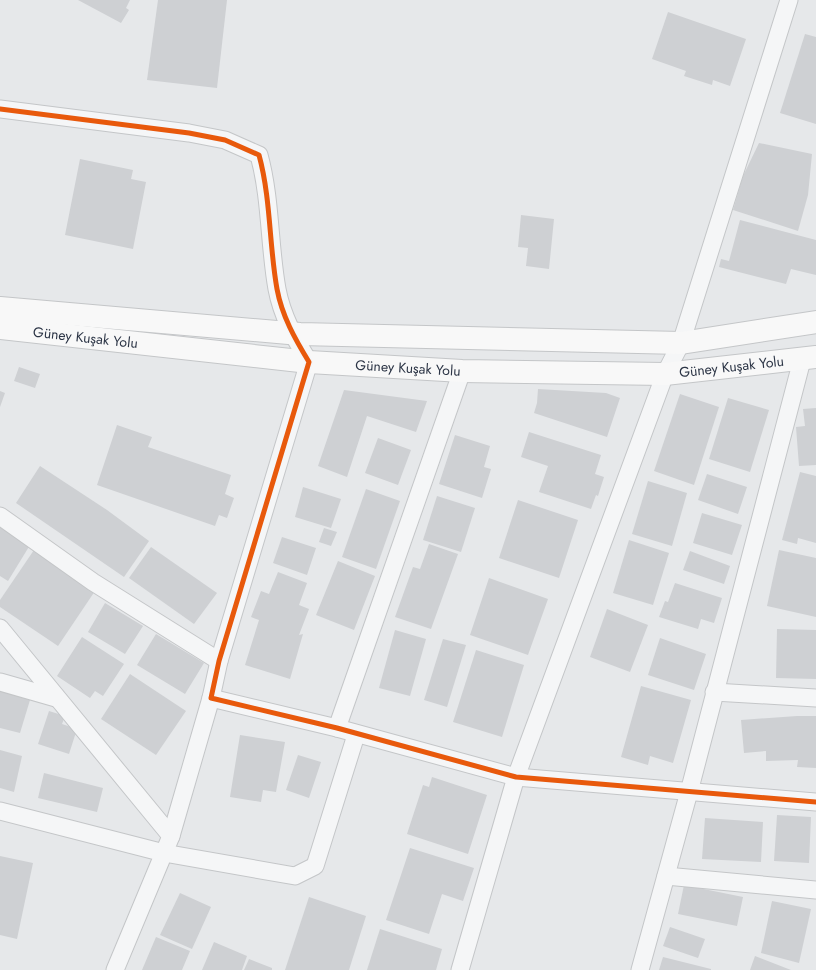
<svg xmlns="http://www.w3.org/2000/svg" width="816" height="970" font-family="Jost,sans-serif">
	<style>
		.building { fill: #ced0d3 }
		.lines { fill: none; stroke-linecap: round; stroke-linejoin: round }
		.minor-casing { stroke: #c4c6c8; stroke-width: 19 }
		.secondary-casing { stroke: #c4c6c8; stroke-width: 24 }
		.minor { stroke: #f5f6f7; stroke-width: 17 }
		.secondary { stroke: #f8f8f8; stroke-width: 22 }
		.cycleway-casing { stroke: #f4f6f9; stroke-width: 8 }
		.cycleway { stroke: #e8590c; stroke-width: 5 }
		.labels { text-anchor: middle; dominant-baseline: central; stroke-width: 3.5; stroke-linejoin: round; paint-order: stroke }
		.street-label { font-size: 14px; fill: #2b3445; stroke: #f4f6f9 }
	</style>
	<rect width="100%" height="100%" fill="#e6e8ea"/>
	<!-- building -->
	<g class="building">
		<polygon points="78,0 130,0 126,8 129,10 121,23"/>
		<polygon points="158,0 227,0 217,88 147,80"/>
		<polygon points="668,12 746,39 730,86 713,80 712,85 684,76 686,71 652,59"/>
		<polygon points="805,34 816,37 816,124 780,113"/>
		<polygon points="759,143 812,154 808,195 798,231 733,210 743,176"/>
		<polygon points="80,159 133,170 131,179 146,182 133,249 65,235"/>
		<polygon points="521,215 554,219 549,269 526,266 528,248 518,247"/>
		<polygon points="740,220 816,240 816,275 791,269 786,284 719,267 721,259 729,261"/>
		<polygon points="19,367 40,374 35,388 14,381"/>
		<polygon points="538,389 606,393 620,398 607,437 534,413 537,403"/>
		<polygon points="344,390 427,401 416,432 367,416 347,477 318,466"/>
		<polygon points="0,391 5,393 0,407"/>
		<polygon points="680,394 719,407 694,485 654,471"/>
		<polygon points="728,398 769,410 750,472 709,459"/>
		<polygon points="816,408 816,465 799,466 796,427 805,426 803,409"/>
		<polygon points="117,425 152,437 148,447 231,475 225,494 234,498 227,518 219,515 215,526 97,485"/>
		<polygon points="529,432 601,455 595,474 604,477 598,496 596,495 591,509 539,492 548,466 521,457"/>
		<polygon points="455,435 490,446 484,467 491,469 482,498 439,484"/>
		<polygon points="378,438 411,450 398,485 365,473"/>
		<polygon points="40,466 107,510 149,541 124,577 16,503"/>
		<polygon points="800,472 816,476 816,543 798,538 797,544 782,540"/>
		<polygon points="707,474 747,487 738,514 698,500"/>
		<polygon points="648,481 687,493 672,546 632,534"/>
		<polygon points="303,487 341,499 331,528 295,517"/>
		<polygon points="366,489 400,501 376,569 342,557"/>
		<polygon points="437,496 475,508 461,552 423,540"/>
		<polygon points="518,500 578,520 559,578 499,558"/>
		<polygon points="702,513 742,525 732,555 693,543"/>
		<polygon points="0,527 30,545 8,581 0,576"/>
		<polygon points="324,528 337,532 331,546 319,542"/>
		<polygon points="282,537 316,548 307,575 273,563"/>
		<polygon points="629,540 669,553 653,605 613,593"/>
		<polygon points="429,544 458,554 431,629 395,617 413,567 420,569"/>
		<polygon points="151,547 217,593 194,624 129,578"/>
		<polygon points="34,550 95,591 58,646 0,607 0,600"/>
		<polygon points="779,550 816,558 816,617 767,606"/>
		<polygon points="690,551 730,566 724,584 683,570"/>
		<polygon points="338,561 375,576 354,630 316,615"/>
		<polygon points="278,572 307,583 299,605 309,609 299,635 303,634 290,679 245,665 259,620 251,617 261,591 269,594"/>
		<polygon points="489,578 548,599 528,655 470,635"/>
		<polygon points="675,583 722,598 714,623 701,619 698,629 659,617 665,601 668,602"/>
		<polygon points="105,603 143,626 125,654 88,632"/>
		<polygon points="607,609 648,625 630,672 590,657"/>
		<polygon points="777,629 816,630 816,679 776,678"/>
		<polygon points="395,630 426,639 410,696 379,688"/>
		<polygon points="156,634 204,663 185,694 137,665"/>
		<polygon points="82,637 124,664 103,696 95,691 90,698 57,676"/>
		<polygon points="660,638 706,654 694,690 648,675"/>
		<polygon points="443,639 466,645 447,707 424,700"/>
		<polygon points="476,650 524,665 502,737 453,722"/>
		<polygon points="130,674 186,711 156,755 101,719"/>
		<polygon points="641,686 691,700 673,763 650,756 648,765 621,757"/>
		<polygon points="0,691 30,700 20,733 0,728"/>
		<polygon points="49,711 65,716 62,724 77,729 69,754 38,744"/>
		<polygon points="797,716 816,716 816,768 797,767 798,760 766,761 766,751 744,753 741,720"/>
		<polygon points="240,735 285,742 276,792 263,790 261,802 230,797"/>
		<polygon points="0,750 22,756 14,792 0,788"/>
		<polygon points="298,755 321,762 309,798 286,790"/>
		<polygon points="44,773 103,788 97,812 38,798"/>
		<polygon points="432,777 487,795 468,854 407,834 423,785 429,787"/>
		<polygon points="777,815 811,817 809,863 774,861"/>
		<polygon points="705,818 763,822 761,862 702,859"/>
		<polygon points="410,848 474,868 463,901 442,894 429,934 386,920"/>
		<polygon points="0,856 33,863 17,939 0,935"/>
		<polygon points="684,885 743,897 737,926 678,914"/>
		<polygon points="180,893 211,907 192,949 160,935"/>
		<polygon points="309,897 366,916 349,970 285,970"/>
		<polygon points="772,901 811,909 799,963 761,953"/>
		<polygon points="670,927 705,939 698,958 663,946"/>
		<polygon points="380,929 442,949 436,970 367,970"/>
		<polygon points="156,937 190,951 182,970 142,970"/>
		<polygon points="214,942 247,956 242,970 202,970"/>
		<polygon points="755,956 791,970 750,970"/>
		<polygon points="663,957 711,969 711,970 659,970"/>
		<polygon points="249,959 272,968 272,970 244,970"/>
	</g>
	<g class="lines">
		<defs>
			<g id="minor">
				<path d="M0,109L189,133L225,140L259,155C271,199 269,245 277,289C282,316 295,339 309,362L219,661L211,698L337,728L516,777L816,802"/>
				<polyline points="0,516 93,582 219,661"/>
				<polyline points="0,628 171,836"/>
				<polyline points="0,682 56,698"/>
				<polyline points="714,692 816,698"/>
				<polyline points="337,728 462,371"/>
				<polyline points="0,811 164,853 295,876 315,866 356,735"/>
				<polyline points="666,876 816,890"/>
				<polyline points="115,970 171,836 211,698"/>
				<polyline points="460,970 516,777 665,374 681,343 789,0"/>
				<polyline points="640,970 689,792 802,360"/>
			</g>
			<g id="secondary">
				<polyline points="0,308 300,334 681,343 816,322"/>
				<path id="s1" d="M0,328L309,362L462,371L665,374L816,357"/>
			</g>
		</defs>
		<!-- minor casing -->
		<use href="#minor" class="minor-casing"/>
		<!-- secondary casing -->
		<use href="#secondary" class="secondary-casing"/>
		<!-- minor -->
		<use href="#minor" class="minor"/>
		<!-- secondary -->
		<use href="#secondary" class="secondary"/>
		<defs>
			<path id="cycleway" d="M0,109L189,133L225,140L259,155C271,199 269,245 277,289C282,316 295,339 309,362L219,661L211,698L337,728L516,777L816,802"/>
		</defs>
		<!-- cycleway casing -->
		<use href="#cycleway" class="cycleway-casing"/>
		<!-- cycleway -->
		<use href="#cycleway" class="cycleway"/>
	</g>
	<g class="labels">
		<!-- street labels -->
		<g class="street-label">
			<text stroke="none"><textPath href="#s1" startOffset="86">Güney Kuşak Yolu</textPath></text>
			<text stroke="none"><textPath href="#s1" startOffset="734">Güney Kuşak Yolu</textPath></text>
			<text stroke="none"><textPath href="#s1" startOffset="410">Güney Kuşak Yolu</textPath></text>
		</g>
	</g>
</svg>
